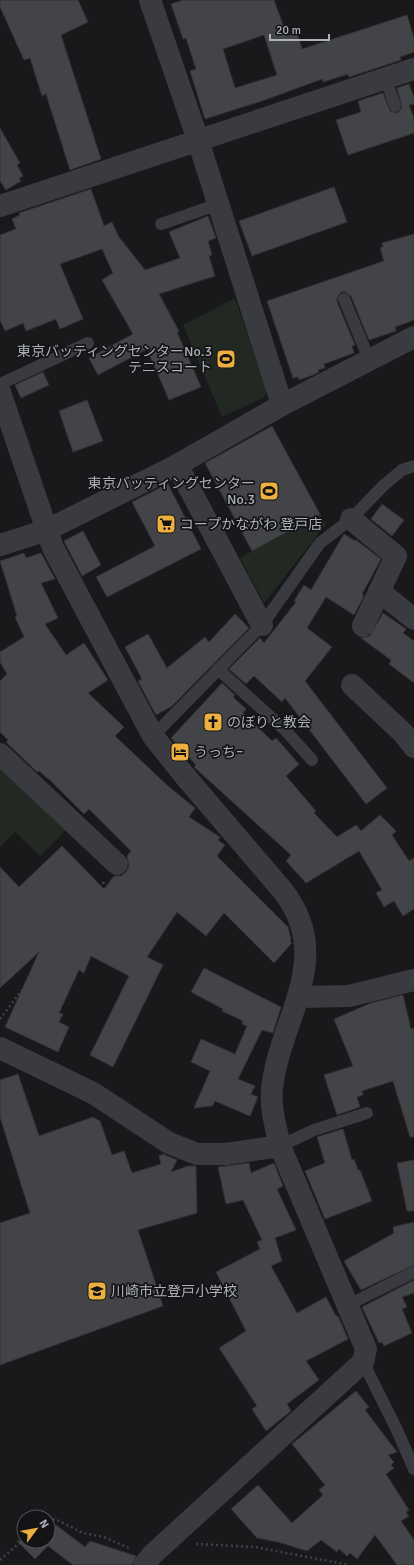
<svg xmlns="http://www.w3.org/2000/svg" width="414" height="1565" font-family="Signika,'Noto Sans JP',sans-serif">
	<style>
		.green { fill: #212922 }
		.building { fill: #434448; stroke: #333337; fill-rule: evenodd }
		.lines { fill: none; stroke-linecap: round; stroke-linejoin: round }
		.path { stroke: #404247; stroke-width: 2.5; stroke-dasharray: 2 3; stroke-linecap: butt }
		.service { stroke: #3a3b40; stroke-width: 12 }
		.minor { stroke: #3a3b40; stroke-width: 22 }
		.tertiary { stroke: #3a3b40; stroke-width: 22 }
		.labels { text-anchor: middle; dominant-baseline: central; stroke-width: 3.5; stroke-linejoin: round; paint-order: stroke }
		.poi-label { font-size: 14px; fill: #acb1ba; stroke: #141416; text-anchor: start }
	</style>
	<rect width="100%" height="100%" fill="#19191b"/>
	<!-- green -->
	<g class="green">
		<polygon points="235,298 267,392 263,398 222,417 183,325"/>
		<polygon points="320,514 326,524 265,602 263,601 240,558"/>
		<polygon points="0,765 68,828 40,856 15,832 0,847"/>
	</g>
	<!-- building -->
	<g class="building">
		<polygon points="0,0 78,0 88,22 61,35 101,159 70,170 46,94 42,96 30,58 24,60 0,7"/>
		<path d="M183,0H274L287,36L297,33L302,49L407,15L414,38V52L400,57L401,60L349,77L348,74L323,82L322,79L265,100L205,119L190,71L196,69L186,38L183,39L171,4ZM264,35L277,75L235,88L223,49Z"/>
		<polygon points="409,84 414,97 414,104 409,105 414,118 414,133 348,155 336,120 361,112 358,101 383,93 390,111 398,113 402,107 397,88"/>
		<polygon points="0,128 20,163 17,165 23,176 19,178 21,181 6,190 0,181"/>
		<polygon points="334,187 347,222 252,256 239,221"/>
		<polygon points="91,189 104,226 112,222 119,237 145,270 180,258 169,232 208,216 216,238 208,241 212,255 209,256 215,276 159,294 179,331 177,332 201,387 169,400 147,349 98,375 89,358 133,334 102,280 113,273 102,249 60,264 83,319 60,329 56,319 26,331 23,323 5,331 0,320 0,235 16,229 12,219 20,215 19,213"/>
		<polygon points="414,234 414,320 395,327 396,331 369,340 351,296 345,292 341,292 337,298 337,302 355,345 352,346 354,353 324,364 325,368 318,370 319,372 313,375 299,380 298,377 293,378 267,301 384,261 380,248 383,247 382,243"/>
		<polygon points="43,372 49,385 21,398 15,385"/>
		<polygon points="87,400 103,441 73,452 59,411"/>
		<polygon points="272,426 320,514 252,551 205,463"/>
		<polygon points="168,484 201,549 107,597 96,577 155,546 132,502"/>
		<polygon points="382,504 404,520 392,536 371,519"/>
		<polygon points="83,531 101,565 82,576 64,541"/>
		<polygon points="344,534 355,541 356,540 381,559 362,594 364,596 354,615 326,597 307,628 332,647 305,681 387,788 366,804 285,698 282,702 254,676 246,684 229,669 260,638 264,643 296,602 294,601 304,585 311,590"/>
		<polygon points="24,553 26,558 41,553 55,579 41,583 58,618 45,624 66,655 84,643 108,680 88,693 124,727 115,736 168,786 195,808 189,817 220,837 218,840 225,845 217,856 288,927 291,939 290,941 292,943 274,963 224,913 206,936 177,912 147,957 163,965 113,1067 90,1055 129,976 91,956 84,973 79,970 59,1013 63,1014 59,1022 69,1027 58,1052 5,1027 39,952 0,988 0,867 19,887 62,846 104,889 114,876 121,876 126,872 129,866 127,856 131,851 89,809 84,814 51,781 39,771 37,772 6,742 8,740 0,732 0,681 7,674 0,662 0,652 24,637 15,617 17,616 0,561"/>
		<polygon points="383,613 406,629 403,633 414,641 414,683 389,664 391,660 361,638 370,636"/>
		<polygon points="235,614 249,628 172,706 156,715 138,681 142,679 125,647 148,634 167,668 205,637 209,642"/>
		<polygon points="222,683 235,695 233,697 246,709 243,713 272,741 276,738 299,764 286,776 316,811 314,813 337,837 356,825 361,831 380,815 396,831 392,835 409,861 414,858 414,909 403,916 394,901 384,907 376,893 382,890 359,851 306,883 286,861 291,855 194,767 196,765 171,738"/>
		<polygon points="204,968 281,1007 273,1033 262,1030 238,1079 255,1086 251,1094 258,1097 250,1116 215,1101 212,1106 194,1108 210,1071 191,1062 201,1039 235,1054 247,1026 242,1024 243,1021 222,1011 223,1009 191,992"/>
		<polygon points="403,995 411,1029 414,1028 414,1137 410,1137 393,1081 362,1091 363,1095 357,1097 360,1107 337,1115 324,1075 353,1066 334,1019 371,1003"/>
		<polygon points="18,1074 39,1136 93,1117 100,1121 112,1155 124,1151 132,1173 161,1164 159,1156 163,1154 177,1160 171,1172 188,1166 196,1166 197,1213 138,1230 163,1306 0,1365 0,1223 30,1213 0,1117 0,1080"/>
		<polygon points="343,1129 352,1160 354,1159 358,1170 360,1170 372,1201 325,1219 305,1171 325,1163 317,1137"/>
		<polygon points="414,1160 414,1211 407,1211 397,1163"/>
		<polygon points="249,1163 251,1173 274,1163 283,1186 277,1189 296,1230 275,1238 282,1261 271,1266 297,1313 326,1297 336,1316 338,1316 348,1339 306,1361 319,1380 287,1404 291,1411 266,1431 252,1409 257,1406 219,1348 246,1331 216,1272 260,1249 257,1242 262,1240 243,1200 226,1204 218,1167"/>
		<polygon points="414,1222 414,1265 361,1290 344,1261 394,1233 393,1227"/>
		<polygon points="414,1280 414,1293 402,1297 407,1307 402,1309 412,1333 384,1346 382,1342 379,1343 362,1307"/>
		<polygon points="356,1391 369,1407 365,1410 397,1452 388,1455 394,1462 391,1465 394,1468 386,1474 409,1510 406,1512 409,1516 401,1521 414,1540 414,1565 397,1565 375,1535 357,1559 350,1553 347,1556 339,1549 337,1552 321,1540 307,1551 278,1542 257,1538 231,1509 258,1485 292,1523 323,1495 319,1490 325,1485 292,1444"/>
		<polygon points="56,1525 85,1547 90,1541 136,1556 132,1565 73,1565 48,1546 35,1559 17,1541 48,1541 48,1537"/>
	</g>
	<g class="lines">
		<!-- path -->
		<g class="path">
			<polyline points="129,848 172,791"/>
			<polyline points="0,1019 105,881"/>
			<polyline points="48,1521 55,1519 83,1533 104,1537 131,1549"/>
			<polyline points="196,1544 255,1547 349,1565"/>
			<polyline points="0,1560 24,1539"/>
		</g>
		<!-- service -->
		<g class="service">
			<polyline points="386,79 395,106"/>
			<polyline points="161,224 219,204"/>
			<polyline points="344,299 369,359"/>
			<polyline points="0,384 88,343"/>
			<polyline points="218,669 285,730 312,760"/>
			<polyline points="153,736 262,625 320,543 351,519 383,486 402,470 414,466"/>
			<polyline points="280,1146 314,1130 367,1113"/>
			<polyline points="348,1305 414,1272"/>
			<polyline points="363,1362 397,1430 414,1469"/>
		</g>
		<!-- minor -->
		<g class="minor">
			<polyline points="150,0 198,140 282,405"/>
			<polyline points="0,206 414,69"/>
			<path d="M0,392L53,548L153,736L184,775L283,891C336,959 279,1019 272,1089C270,1108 276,1127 280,1146L366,1349L363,1362L152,1555L144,1565"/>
			<polyline points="177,465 262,625"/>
			<polyline points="351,519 396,556 363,626"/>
			<polyline points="47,530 177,465 282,405 414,337"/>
			<polyline points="379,591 414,619"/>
			<polyline points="352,685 403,733 414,747"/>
			<polyline points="0,754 117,864"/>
			<polyline points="299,997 349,996 414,980"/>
			<polyline points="0,1048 93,1093 169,1143 197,1154 226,1154 280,1146"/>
		</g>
		<!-- tertiary -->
		<polyline class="tertiary" points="0,545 47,530"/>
	</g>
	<!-- icons -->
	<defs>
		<symbol id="stadium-square" viewBox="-11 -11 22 22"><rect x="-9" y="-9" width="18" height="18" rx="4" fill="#edaf3f" stroke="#141416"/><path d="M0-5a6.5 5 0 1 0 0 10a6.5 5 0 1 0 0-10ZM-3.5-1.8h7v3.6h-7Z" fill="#111"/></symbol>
		<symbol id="supermarket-square" viewBox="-11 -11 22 22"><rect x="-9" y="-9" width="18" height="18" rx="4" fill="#edaf3f" stroke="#141416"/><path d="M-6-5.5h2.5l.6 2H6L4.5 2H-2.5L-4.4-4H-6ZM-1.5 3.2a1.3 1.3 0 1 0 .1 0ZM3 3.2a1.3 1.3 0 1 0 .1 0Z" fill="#111"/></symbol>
		<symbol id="church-square" viewBox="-11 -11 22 22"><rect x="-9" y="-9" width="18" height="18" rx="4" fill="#edaf3f" stroke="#141416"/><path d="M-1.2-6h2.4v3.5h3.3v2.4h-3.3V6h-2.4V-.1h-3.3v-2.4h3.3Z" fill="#111"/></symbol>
		<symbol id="hotel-square" viewBox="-11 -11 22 22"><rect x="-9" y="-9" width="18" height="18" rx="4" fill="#edaf3f" stroke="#141416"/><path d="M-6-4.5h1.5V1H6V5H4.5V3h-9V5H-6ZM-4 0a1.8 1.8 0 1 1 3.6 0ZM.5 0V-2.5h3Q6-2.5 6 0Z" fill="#111"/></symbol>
		<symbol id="school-square" viewBox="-11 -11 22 22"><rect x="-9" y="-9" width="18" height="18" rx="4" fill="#edaf3f" stroke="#141416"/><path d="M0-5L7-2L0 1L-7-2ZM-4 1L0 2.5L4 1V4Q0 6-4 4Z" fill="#111"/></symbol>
	</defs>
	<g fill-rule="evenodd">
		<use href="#stadium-square" x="215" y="348" width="22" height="22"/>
		<use href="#stadium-square" x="258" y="480" width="22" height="22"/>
		<use href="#supermarket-square" x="155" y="513" width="22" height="22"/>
		<use href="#church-square" x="202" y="711" width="22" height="22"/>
		<use href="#hotel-square" x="169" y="741" width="22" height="22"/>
		<use href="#school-square" x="86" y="1280" width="22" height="22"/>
	</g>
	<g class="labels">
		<!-- poi labels -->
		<g class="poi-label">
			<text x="212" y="351" text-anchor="end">東京バッティングセンターNo.3<tspan x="212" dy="16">テニスコート</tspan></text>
			<text x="255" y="483" text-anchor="end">東京バッティングセンター<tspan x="255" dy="16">No.3</tspan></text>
			<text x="180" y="524">コープかながわ 登戸店</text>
			<text x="227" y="722">のぼりと教会</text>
			<text x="194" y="752">うっちｰ</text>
			<text x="111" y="1291">川崎市立登戸小学校</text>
		</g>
	</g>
	<!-- north arrow -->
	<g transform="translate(36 1529) rotate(58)"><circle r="19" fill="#141416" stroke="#515358"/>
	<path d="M0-3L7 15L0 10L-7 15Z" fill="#edaf3f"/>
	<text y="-6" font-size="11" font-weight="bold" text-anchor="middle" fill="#acb1ba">N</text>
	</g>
	<!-- scale -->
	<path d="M270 34v6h59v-6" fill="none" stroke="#acb1ba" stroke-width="2"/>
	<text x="276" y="34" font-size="12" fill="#acb1ba" stroke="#141416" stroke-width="3" paint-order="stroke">20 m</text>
</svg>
